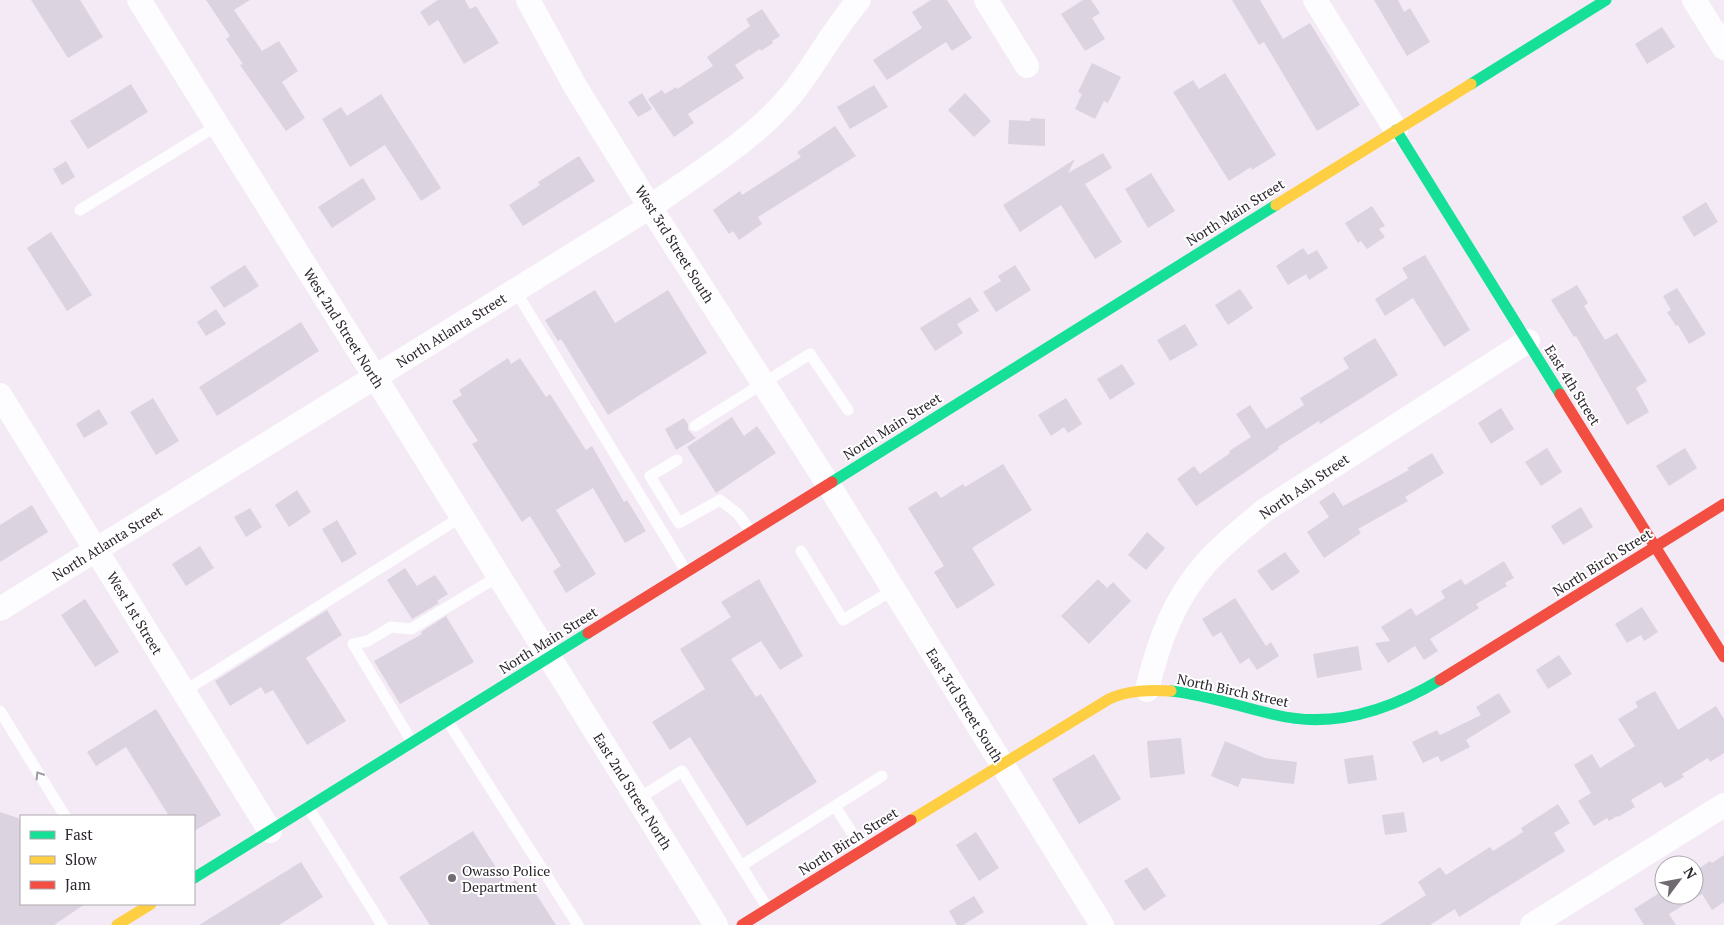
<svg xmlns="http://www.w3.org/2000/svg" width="1724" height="925" font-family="'PT Serif',serif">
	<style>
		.building { fill: #dcd3e1 }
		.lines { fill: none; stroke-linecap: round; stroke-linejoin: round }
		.lane { stroke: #fdfcfe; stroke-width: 11 }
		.street { stroke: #fdfcfe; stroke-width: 24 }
		.fast { stroke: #16e098; stroke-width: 11 }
		.slow { stroke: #ffcf43; stroke-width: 11 }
		.jam { stroke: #f24e42; stroke-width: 11 }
		.oneway { stroke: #9f9ba0 }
		.poi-dot { fill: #726a73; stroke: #fff; stroke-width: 2 }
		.labels { text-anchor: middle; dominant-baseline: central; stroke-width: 4; stroke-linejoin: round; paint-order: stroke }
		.street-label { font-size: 14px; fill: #2c252d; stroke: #fff }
		.poi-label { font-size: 14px; fill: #2c252d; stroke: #fff; text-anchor: start }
	</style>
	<rect width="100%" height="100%" fill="#f4eaf6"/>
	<!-- building -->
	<g class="building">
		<polygon points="31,0 80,0 103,37 68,58"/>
		<polygon points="206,0 250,0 234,10 262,51 279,41 298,71 282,82 305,118 286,131 240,65 243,64 226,39 230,36"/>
		<polygon points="438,0 465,0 470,9 476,6 499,43 464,64 438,20 429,26 420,12"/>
		<polygon points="931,0 947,0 972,38 952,51 946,42 887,80 873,60 922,28 912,12"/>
		<polygon points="1083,0 1091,0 1100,13 1092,18 1105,39 1085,51 1061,14"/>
		<polygon points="1232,0 1260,0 1283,39 1310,23 1360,105 1317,131 1264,42 1259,45"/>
		<polygon points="1374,0 1398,0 1404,12 1410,8 1430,42 1407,56"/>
		<polygon points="762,9 780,36 772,41 773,43 761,51 760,49 735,65 744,78 688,114 694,123 674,137 648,99 662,90 665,94 676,87 677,89 713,66 707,57 750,26 746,19"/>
		<polygon points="1662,27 1675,47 1647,64 1635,44"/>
		<polygon points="1092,63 1121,77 1108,103 1104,101 1095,119 1075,109 1082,94 1078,92"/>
		<polygon points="1225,73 1276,155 1252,170 1251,167 1229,181 1173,92 1193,80 1199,89"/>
		<polygon points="131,84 148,112 88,149 70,121"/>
		<polygon points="874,85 888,107 850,129 837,107"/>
		<polygon points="642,93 652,109 638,117 628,102"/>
		<polygon points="965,93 991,121 974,137 948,110"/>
		<polygon points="381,94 441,188 421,201 385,145 350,167 322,119 341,107 347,116"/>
		<polygon points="1031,118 1045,119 1045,146 1008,144 1009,120 1030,121"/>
		<polygon points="835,126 856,156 758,217 762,224 739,240 733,231 729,234 713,210 740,191 742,195 801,157 797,152"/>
		<polygon points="1103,153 1112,168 1085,184 1122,242 1095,259 1061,205 1020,232 1003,205 1075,159 1068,173"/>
		<polygon points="579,156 595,181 523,226 509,205 540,185 538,182"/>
		<polygon points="66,161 75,177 62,185 53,169"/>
		<polygon points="1151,173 1175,211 1148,228 1125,189"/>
		<polygon points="363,178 376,199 332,228 318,207"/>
		<polygon points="1706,202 1718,222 1694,237 1682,217"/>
		<polygon points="1372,206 1385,226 1379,229 1385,237 1367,249 1361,241 1358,243 1345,223"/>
		<polygon points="51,232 92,295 67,311 27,248"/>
		<polygon points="1303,248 1308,255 1317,250 1328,268 1309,280 1306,274 1288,285 1276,266"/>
		<polygon points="1425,255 1470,330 1444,347 1413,298 1385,316 1375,299 1408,278 1402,268"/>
		<polygon points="245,265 259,286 224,308 210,287"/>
		<polygon points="1015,265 1031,290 996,312 983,292 1001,281 998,276"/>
		<polygon points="1577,285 1588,303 1584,306 1605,340 1617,333 1647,381 1636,388 1649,412 1627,425 1576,336 1574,337 1551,300"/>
		<polygon points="1677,288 1706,334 1689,344 1678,325 1676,326 1667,312 1671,310 1663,296"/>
		<polygon points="1240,289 1253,308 1228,325 1215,305"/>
		<polygon points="595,290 615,323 668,290 707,353 608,415 561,339 558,341 545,320"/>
		<polygon points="970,297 979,311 957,324 963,333 935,351 920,328"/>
		<polygon points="216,309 226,324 206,336 197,322"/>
		<polygon points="301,322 319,351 217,416 199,387"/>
		<polygon points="1185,324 1198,345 1170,361 1157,340"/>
		<polygon points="1375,338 1398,375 1320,424 1319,421 1278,447 1279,449 1196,506 1177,479 1194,466 1200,474 1230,453 1229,451 1251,437 1236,414 1250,405 1266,429 1304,405 1300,398 1349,368 1343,358"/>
		<polygon points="508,358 511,364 520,358 546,397 550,394 586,450 592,446 624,502 627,500 646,531 625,543 593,488 556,510 596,574 566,593 553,571 561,566 530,516 522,522 472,444 478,441 452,401 462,395 459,390"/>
		<polygon points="1122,364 1135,384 1110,400 1097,379"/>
		<polygon points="153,398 179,441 156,455 130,412"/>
		<polygon points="1066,398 1082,424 1068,433 1064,427 1051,436 1038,415"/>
		<polygon points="1501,408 1514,429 1491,444 1478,423"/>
		<polygon points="99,409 108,424 84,438 76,424"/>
		<polygon points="732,417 744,436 757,426 776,453 716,493 687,447"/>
		<polygon points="684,418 688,424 688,430 696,438 676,450 665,429"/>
		<polygon points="1547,448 1562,472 1541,486 1525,462"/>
		<polygon points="1685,448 1697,468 1669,486 1656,466"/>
		<polygon points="1432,453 1444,473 1405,497 1408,501 1358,529 1361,533 1324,558 1307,532 1329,517 1319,502 1334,492 1343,506 1409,470 1407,468"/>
		<polygon points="1003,464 1032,510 972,548 995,585 957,609 934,572 944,566 908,508 936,491 941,498 963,484 965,487"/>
		<polygon points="297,490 311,512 289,527 275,505"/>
		<polygon points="32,505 48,532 0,562 0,525"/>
		<polygon points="1581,507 1593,527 1563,545 1551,526"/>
		<polygon points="250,508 262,527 246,537 234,517"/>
		<polygon points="337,520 357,554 342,563 322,529"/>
		<polygon points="1147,532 1165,548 1146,570 1128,555"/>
		<polygon points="200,546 214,568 186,586 172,564"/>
		<polygon points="1285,552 1300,572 1272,591 1257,571"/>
		<polygon points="1504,561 1514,578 1505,583 1507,586 1476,604 1479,608 1430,639 1438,651 1424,660 1415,646 1388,663 1375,643 1390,641 1381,627 1411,608 1416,616 1445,598 1441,591 1461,579 1465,585"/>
		<polygon points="405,568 417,586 435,575 448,594 437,601 439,603 412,619 387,580"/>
		<polygon points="759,579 803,656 780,670 761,641 731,659 756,697 761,694 817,782 747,826 690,737 670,750 652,722 705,689 680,649 731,617 721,602"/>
		<polygon points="1098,579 1107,588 1113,582 1131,601 1089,644 1061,616"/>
		<polygon points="1235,598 1266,646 1271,642 1279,656 1257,670 1249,658 1240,664 1221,632 1213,637 1202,619"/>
		<polygon points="85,599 119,652 95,667 61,615"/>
		<polygon points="1642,607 1658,632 1644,641 1641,635 1627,643 1615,624"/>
		<polygon points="327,610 342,635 306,658 346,721 307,745 273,690 265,694 261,687 230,706 215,681"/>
		<polygon points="446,616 474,662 400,704 374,661 422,634 421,632"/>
		<polygon points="1358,646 1362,670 1317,678 1313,654"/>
		<polygon points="1559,655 1572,674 1548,689 1536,670"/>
		<polygon points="1655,691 1678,730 1716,706 1724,719 1724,753 1710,762 1708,758 1682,774 1684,777 1665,788 1661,782 1631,800 1635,807 1618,817 1617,816 1609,821 1607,818 1594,826 1578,801 1591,793 1574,765 1592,754 1600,768 1635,746 1618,719 1638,707 1635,702"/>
		<polygon points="1499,693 1511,712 1466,740 1470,747 1441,762 1438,756 1423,763 1412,742 1437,730 1440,735 1481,715 1476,707"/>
		<polygon points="156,709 221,815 194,831 194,816 169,816 126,747 96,766 87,752"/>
		<polygon points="1181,738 1185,774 1150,778 1147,741"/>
		<polygon points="1225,741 1265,758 1297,762 1294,784 1242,778 1238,787 1211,776"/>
		<polygon points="1094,754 1121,799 1079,824 1052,779"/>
		<polygon points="1373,755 1377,780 1348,784 1344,759"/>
		<polygon points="1558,804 1570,823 1554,833 1565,851 1459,917 1455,909 1430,925 1379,925 1426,895 1418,882 1440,867 1446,875 1490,847 1493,851 1523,832 1521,828"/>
		<polygon points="0,812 18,818 21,823 21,904 85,904 54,925 0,925"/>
		<polygon points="1404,812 1407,832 1385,835 1382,815"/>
		<polygon points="473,831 507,885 516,880 522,888 529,883 556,925 430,925 399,877"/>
		<polygon points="976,832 999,868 979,881 956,845"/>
		<polygon points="1724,855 1724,902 1712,910 1702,894 1669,914 1676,925 1644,925 1634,909 1664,890 1664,895 1694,895 1694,872 1710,861 1712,863"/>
		<polygon points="301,862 323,897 279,925 199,925"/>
		<polygon points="1147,867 1166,896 1144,911 1124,881"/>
		<polygon points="974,896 984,912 963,925 957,925 949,911"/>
	</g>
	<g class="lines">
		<!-- lane -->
		<g class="lane">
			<polyline points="80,210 218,125"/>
			<polyline points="515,290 686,571"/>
			<polyline points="695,426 810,354 848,410"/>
			<polyline points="677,460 650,476 679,523 720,500 738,514 751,532"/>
			<polyline points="801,551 843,620 893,590"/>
			<polyline points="183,692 461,517"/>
			<polyline points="0,711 65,816"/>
			<polyline points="447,720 578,925"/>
			<polyline points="412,742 353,644 368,641 391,627 411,629 499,576"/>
			<polyline points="638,799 682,771 768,909"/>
			<polyline points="835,806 862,849"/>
			<polyline points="308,807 382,925"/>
			<polyline points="741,866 882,776"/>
		</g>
		<!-- street -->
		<g class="street">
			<polyline points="139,0 375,377 716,925"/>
			<polyline points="528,0 575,86 650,207 828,484 1102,925"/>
			<polyline points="986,0 1027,66"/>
			<polyline points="1315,0 1396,130"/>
			<polyline points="1694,0 1724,48"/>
			<path d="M0,395C91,540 180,686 270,831"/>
			<path d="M0,609L650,207C695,175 756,138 790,96C815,66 833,29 859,0"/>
			<path d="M1147,690C1158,643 1174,598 1207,562C1224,543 1245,527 1265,510L1528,341"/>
			<polyline points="1532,925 1724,805"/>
		</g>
		<!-- fast -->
		<g class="fast">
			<polyline points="1471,84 1606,0"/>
			<polyline points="1396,130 1560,394"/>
			<polyline points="832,482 1276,205"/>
			<path d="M1171,691C1207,695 1240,707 1276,715C1334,729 1390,710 1440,680"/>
			<polyline points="194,878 588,633"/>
		</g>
		<!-- slow -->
		<g class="slow">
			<polyline points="1276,205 1471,84"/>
			<path d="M911,820L1109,699C1128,690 1150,690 1171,691"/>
			<polyline points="117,925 151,904"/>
		</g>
		<!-- jam -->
		<g class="jam">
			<polyline points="1560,394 1724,657"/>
			<polyline points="588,633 832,482"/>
			<polyline points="1440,680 1724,504"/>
			<polyline points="742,925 911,820"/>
		</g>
	</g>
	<!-- one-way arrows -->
	<defs><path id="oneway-chevron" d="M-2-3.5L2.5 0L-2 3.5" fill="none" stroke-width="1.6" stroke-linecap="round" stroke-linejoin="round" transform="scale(1.25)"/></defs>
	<use class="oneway" href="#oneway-chevron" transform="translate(39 775) rotate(-122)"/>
	<!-- markers -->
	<circle class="poi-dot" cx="452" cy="878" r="5"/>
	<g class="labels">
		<!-- street labels -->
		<g class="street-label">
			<text transform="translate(1235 212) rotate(-32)">North Main Street</text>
			<text transform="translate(675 244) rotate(58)">West 3rd Street South</text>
			<text transform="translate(344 328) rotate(58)">West 2nd Street North</text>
			<text transform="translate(451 330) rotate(-32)">North Atlanta Street</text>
			<text transform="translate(1573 385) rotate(58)">East 4th Street</text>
			<text transform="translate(892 426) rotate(-32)">North Main Street</text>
			<text transform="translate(1304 486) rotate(-34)">North Ash Street</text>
			<text transform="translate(107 543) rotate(-32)">North Atlanta Street</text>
			<text transform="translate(1602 562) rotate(-32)">North Birch Street</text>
			<text transform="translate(135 613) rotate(59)">West 1st Street</text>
			<text transform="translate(548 640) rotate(-32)">North Main Street</text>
			<text transform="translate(1233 690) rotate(12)">North Birch Street</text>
			<text transform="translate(965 705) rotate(58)">East 3rd Street South</text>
			<text transform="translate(633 791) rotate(58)">East 2nd Street North</text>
			<text transform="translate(848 841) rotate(-32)">North Birch Street</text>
		</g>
		<!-- poi labels -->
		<g class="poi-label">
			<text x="462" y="870">Owasso Police<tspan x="462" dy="16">Department</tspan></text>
		</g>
	</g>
	<!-- legend -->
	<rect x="20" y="815" width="175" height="90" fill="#ffffff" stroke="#aba8ab"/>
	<rect x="30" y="831" width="25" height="8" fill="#16e098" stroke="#aba8ab"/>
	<text x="65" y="840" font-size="15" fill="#2c252d">Fast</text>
	<rect x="30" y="856" width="25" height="8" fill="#ffcf43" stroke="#aba8ab"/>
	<text x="65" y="865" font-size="15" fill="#2c252d">Slow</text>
	<rect x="30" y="881" width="25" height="8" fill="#f24e42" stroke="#aba8ab"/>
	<text x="65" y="890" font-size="15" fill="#2c252d">Jam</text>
	<!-- north arrow -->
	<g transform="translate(1679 880) rotate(58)"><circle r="24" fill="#ffffff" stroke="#aba8ab"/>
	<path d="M0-4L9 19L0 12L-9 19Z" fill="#726a73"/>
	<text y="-8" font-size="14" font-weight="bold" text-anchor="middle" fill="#2c252d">N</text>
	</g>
</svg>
